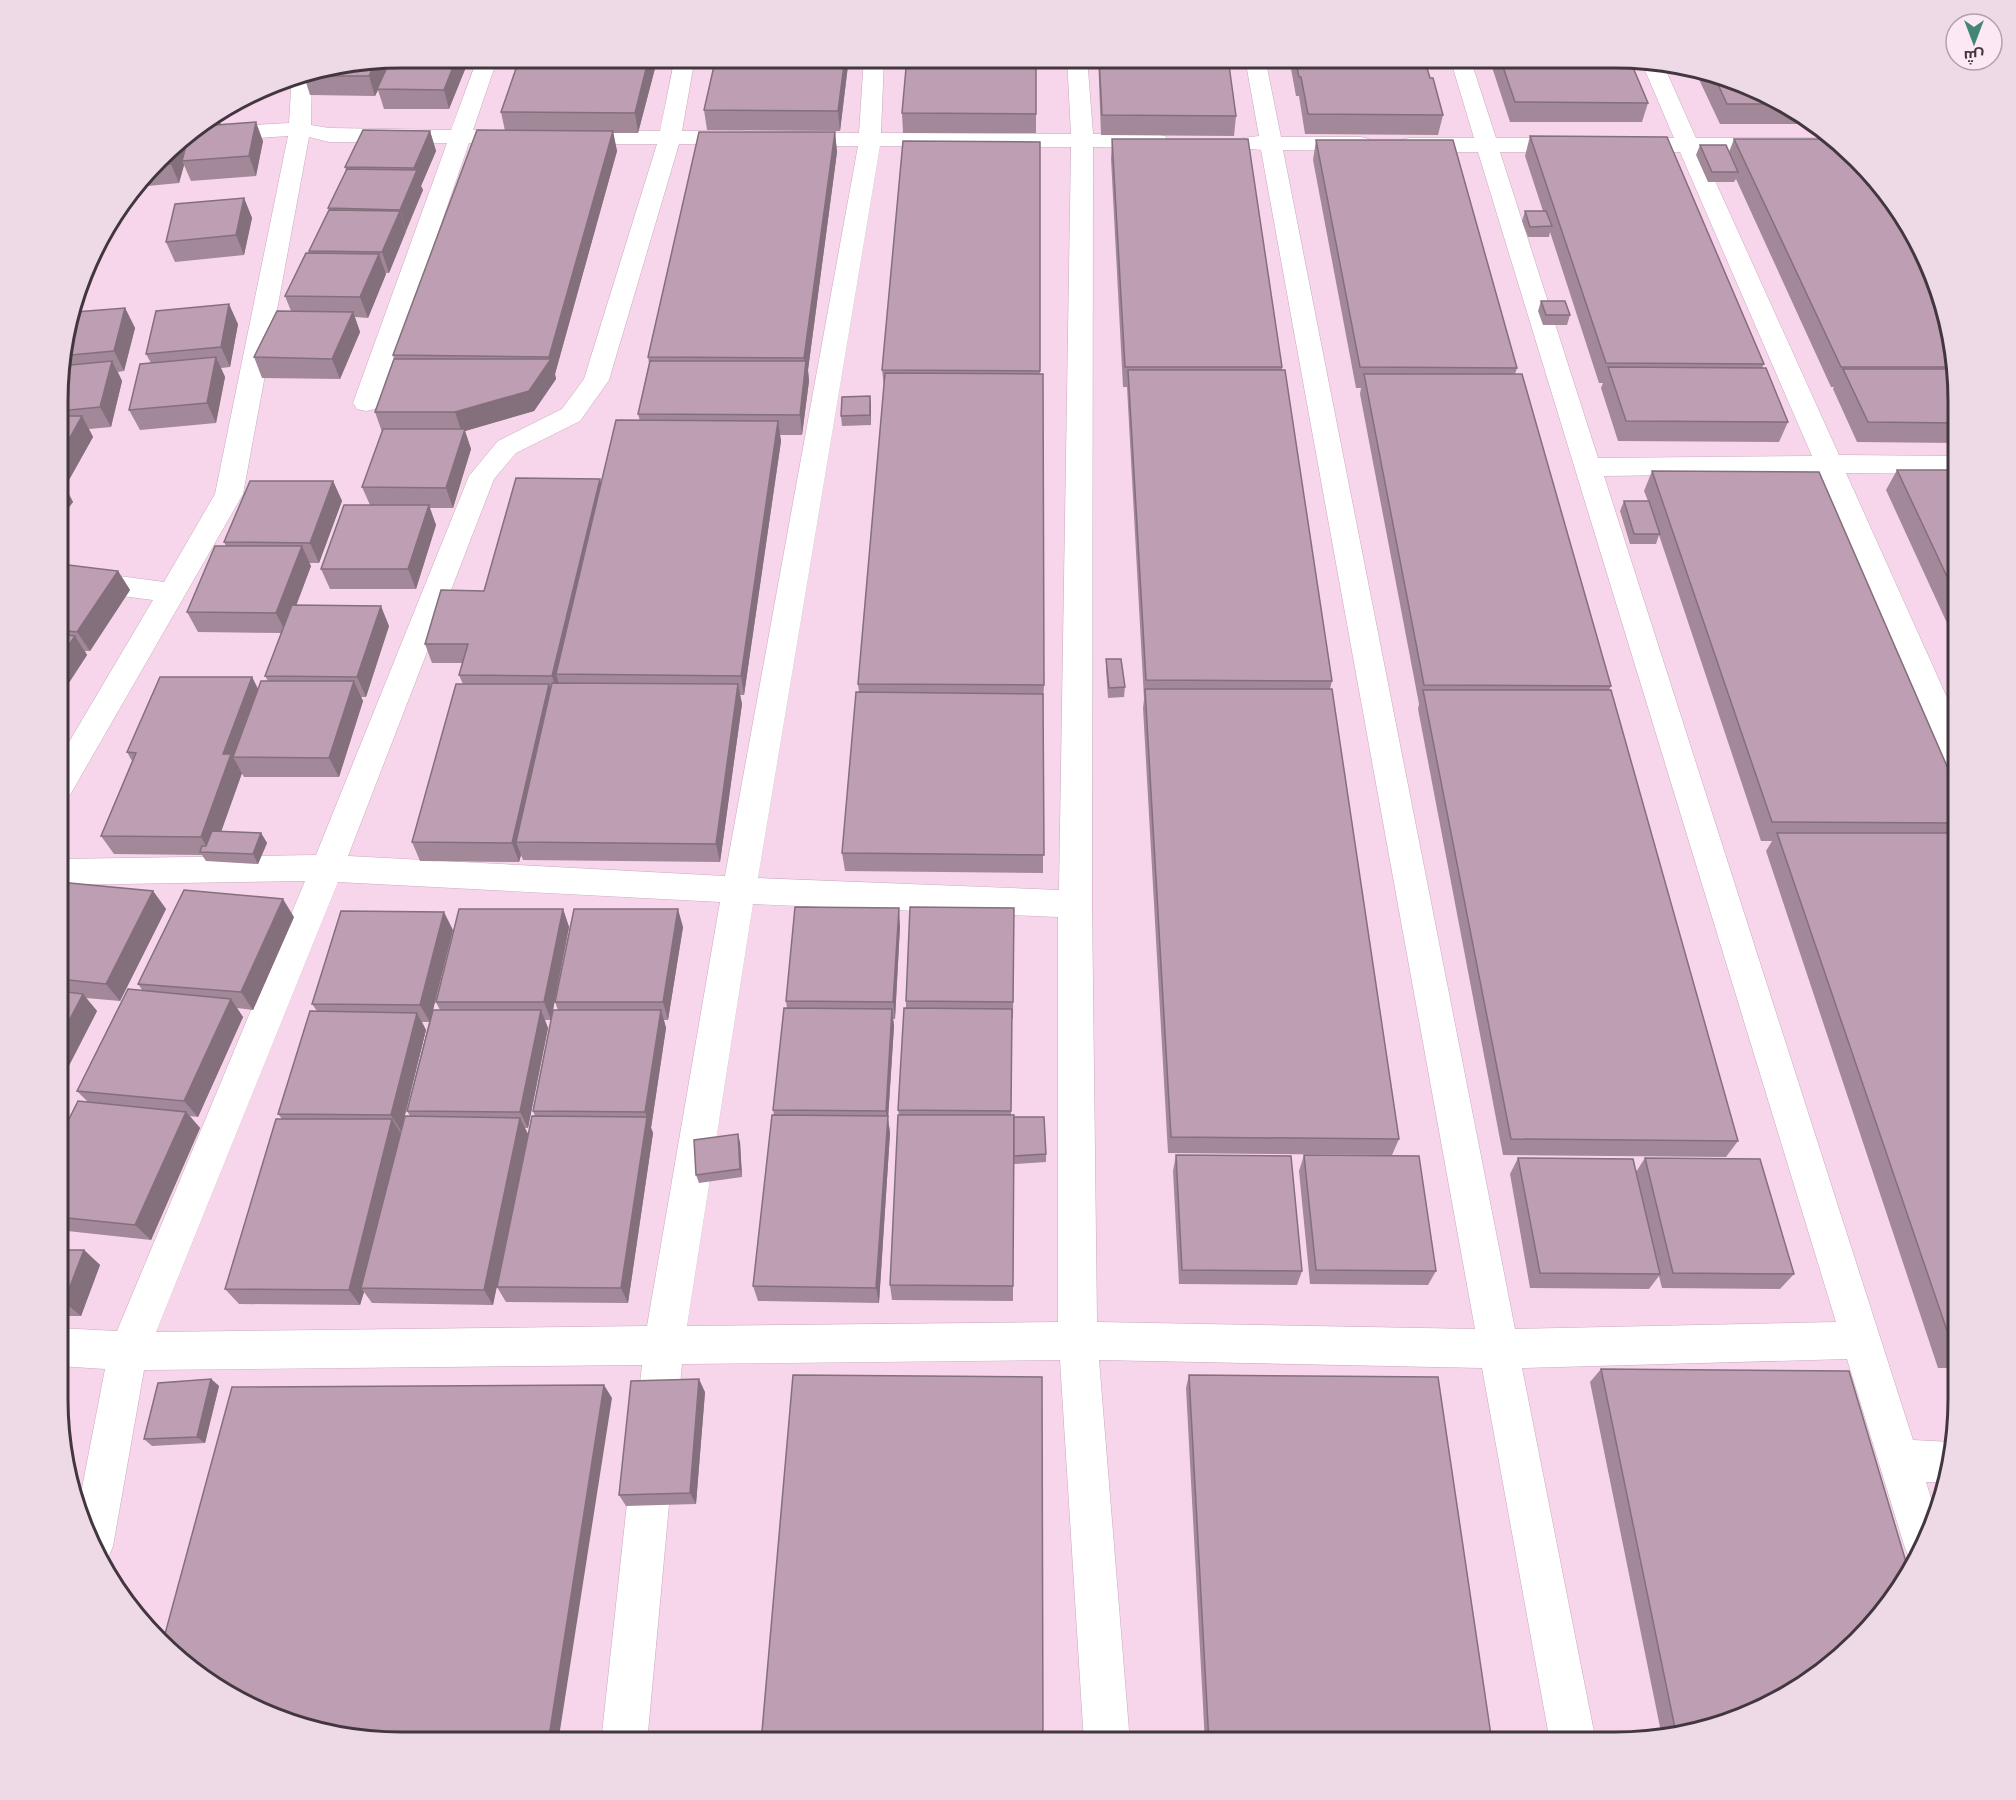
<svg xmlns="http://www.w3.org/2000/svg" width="2016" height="1800" font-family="Manrope,Cairo,sans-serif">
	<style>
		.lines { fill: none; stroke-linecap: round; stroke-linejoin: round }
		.minor-casing { stroke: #c9a9bd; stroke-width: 1 }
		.minor { fill: #fff; fill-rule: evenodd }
		.wall { fill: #a38899; fill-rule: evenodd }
		.shaded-wall { fill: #846f7d }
		.building { fill: #bd9eb2; stroke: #846f7d; stroke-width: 1.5 }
		.rim { fill: none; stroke: #43373f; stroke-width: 3 }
	</style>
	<rect width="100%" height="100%" fill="#f7d6eb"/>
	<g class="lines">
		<defs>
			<g id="minor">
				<polygon points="478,57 498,57 473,130 526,132 529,137 526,142 518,144 469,143 379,403 375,409 366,411 357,409 353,403 447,143 329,142 309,137 243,494 70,795 59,798 59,759 153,600 59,588 60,568 164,582 215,494 288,136 216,141 208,139 205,134 208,129 216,127 289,123 292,75 312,72 311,125 329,128 451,130"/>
				<path d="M675,57H695L682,131H743L751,133L754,138L751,143L743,145L679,144L609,380L580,421L516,453L494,479L348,856L725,876L858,146H791L783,144L780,139L783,134L791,132L859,133L864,57H884L881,133L1071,134L1067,57H1087L1093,134H1157L1165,136L1168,141L1165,146L1157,148L1093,147L1092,904L1097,1322L1475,1329L1261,150L1242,148L1239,143L1242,138L1259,136L1245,58H1265L1281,137H1361L1369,139L1372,144L1369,149L1361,151L1283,150L1515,1329L1836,1322L1478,152H1409L1401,150L1398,145L1401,140L1409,138H1474L1450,58H1470L1496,138H1574L1582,140L1585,145L1582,150L1574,152H1500L1598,458L1812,456L1680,152H1625L1617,150L1614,145L1617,140L1625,138H1674L1641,61L1642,59L1663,64L1696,138H1827L1843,150L1702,152L1839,455L1958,456V474L1846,473L1958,722L1959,770L1948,766L1944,758L1820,473L1604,476L1913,1440L1951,1442L1943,1482H1926L1936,1514L1933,1531L1915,1562L1910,1560L1904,1545L1847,1359L1522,1368L1596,1742H1550L1482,1368L1099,1360L1130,1743H1084L1060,1360L682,1364L647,1743H601L642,1365L144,1370L113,1546L107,1561L103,1563L83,1531L78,1509L105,1369L58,1366V1328L117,1331L305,881L59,885V859L316,855L469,476L498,441L562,409L584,379L657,144H570L562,142L559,137L562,132L570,130L660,131ZM880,146L1071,147L1059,890L758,878ZM338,882L720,902L647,1326L156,1332ZM753,904L1058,917V1322L687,1326Z"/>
			</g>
		</defs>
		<!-- minor casing -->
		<use href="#minor" class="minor-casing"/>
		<!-- minor -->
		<use href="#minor" class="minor"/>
	</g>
	<!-- wall -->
	<g class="wall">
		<polygon points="400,57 470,57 449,109 384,109 378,90 375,96 310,95 304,76"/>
		<polygon points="520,57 658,57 638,133 613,133 617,151 555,374 556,379 534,411 465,431 471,449 453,508 429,508 436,525 416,589 330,589 321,569 370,505 362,487 382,432 375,412 394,359 393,355 505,131 501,112"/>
		<polygon points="849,57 840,131 707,130 704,110"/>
		<polygon points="1098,57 1228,58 1236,116 1234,136 1101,135"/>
		<polygon points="1289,58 1424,58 1430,78 1443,115 1438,135 1305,134 1299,96 1296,96"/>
		<polygon points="1489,58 1629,58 1648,103 1642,122 1510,122"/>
		<polygon points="1696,73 1768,93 1809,124 1720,124"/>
		<polygon points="902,113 1036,114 1036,133 903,133"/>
		<path d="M218,117L221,125L263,141L256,176L191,181L184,165L179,183L137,187L174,142ZM183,138H188L186,145Z"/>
		<polygon points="430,131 436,151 421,186 423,190 389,273 385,273 386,274 368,318 355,317 360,332 340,379 262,378 254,357 291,311 285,296 309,253 309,251 329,210 328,208 346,171 345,167"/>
		<polygon points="835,132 837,152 808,370 809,381 802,435 780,435 781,441 744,695 740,695 742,704 720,862 523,860 521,855 519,862 420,861 412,842 463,684 459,675 463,663 432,663 425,644 484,591 600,479 601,485 640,421 638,414 649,363 648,357"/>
		<polygon points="1530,136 1764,364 1762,368 1788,422 1779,442 1618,441 1601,388 1603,383 1599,383 1550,232 1549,237 1528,237 1522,221 1525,211 1543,211 1525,156"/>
		<polygon points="1112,139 1282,367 1282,370 1332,681 1330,689 1399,1139 1392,1155 1168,1153 1143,708 1144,699 1127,387 1123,387 1111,159"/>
		<polygon points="1734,139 1933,269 1958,378 1958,443 1857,442 1833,389 1834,387 1831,387 1736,179 1734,182 1708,182 1696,155 1700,145 1729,152"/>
		<polygon points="1316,140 1517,368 1515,374 1611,686 1609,690 1738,1141 1726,1157 1503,1155 1418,709 1419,704 1360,394 1361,388 1356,388 1313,160"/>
		<polygon points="1040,142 1040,374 1044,685 1043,705 1043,873 845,871 842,853 859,692 858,684 884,387 882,370"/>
		<polygon points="244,198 252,218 244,255 175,262 166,242"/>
		<polygon points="1541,301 1570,315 1567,325 1543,325 1538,311"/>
		<polygon points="125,308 135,328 124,371 118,372 122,381 111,427 89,429 93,437 65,487 73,502 60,519 60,355"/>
		<polygon points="238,324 230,367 221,368 225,377 216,423 140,430 129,410 151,363 146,354"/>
		<polygon points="870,396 871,425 842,426 841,416"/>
		<polygon points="1897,470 1958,470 1958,647 1886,490"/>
		<polygon points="1652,471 1959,794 1959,1368 1938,1368 1766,851 1772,841 1761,841 1659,535 1656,544 1630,544 1620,511 1624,501 1648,501 1644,491"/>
		<polygon points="333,481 342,501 319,563 309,563 311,566 296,605 389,626 366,697 361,697 363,701 339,777 244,777 237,765 242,773 221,831 261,833 267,843 258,864 206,861 202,855 114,854 101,836 132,761 127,752 252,677 258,689 268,681 265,676 281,633 198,632 187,612 226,546 224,542"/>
		<polygon points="60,564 118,571 130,590 90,651 85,651 87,655 59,698"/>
		<polygon points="1106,659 1125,687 1124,697 1108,698 1106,669"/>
		<polygon points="59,882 153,891 166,909 120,1001 86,998 97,1011 58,1087"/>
		<polygon points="1014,908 1013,1019 1012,1019 1011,1115 1046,1154 1046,1162 1014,1164 1013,1162 1013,1301 892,1300 890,1285 899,1115 898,1110 906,1008 906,1001"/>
		<path d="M563,909L569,927L553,1010H558L555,1002L683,927L668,1020H664L666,1028L651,1128L653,1133L628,1303L506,1302L497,1287L511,1219L493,1305L372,1303L364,1292L360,1305L239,1304L225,1289L282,1119L278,1114L317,1011L312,1004L453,930L433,1010H440L436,1002ZM545,1020H551L533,1111L535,1116L528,1134L525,1128H528L548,1028ZM422,1022H429L407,1111L410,1116L401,1133L399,1131H401L426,1030Z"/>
		<polygon points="294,917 253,1010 237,1008 243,1017 198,1117 190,1116 200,1128 151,1240 58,1230 58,1141 88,1102 77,1091 143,991 138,984"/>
		<polygon points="900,926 895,1019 893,1019 894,1026 888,1119 890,1133 879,1303 758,1301 753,1286 774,1115 773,1110 787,1008 786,1001"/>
		<polygon points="740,1142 742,1177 699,1183 696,1175"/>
		<polygon points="1176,1155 1302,1271 1297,1285 1179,1284 1173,1171"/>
		<polygon points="1304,1155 1436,1271 1428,1285 1310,1284 1299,1171"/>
		<polygon points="1518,1158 1636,1172 1645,1158 1794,1274 1780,1289 1662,1288 1659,1276 1649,1289 1530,1288 1510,1174"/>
		<polygon points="58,1250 84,1250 100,1265 81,1316 58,1316"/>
		<polygon points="1601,1369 1747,1717 1662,1737 1590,1382"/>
		<polygon points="1189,1375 1492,1742 1205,1743 1186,1388"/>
		<polygon points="211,1379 219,1386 205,1443 152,1446 144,1439"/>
		<polygon points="705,1392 696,1504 626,1506 619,1495"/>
	</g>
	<!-- shaded-wall -->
	<g class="shaded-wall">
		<polygon points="457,57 470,57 449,109 444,90"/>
		<polygon points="649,57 658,57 638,133 635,113"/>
		<polygon points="845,57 849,57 840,131 838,111"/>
		<polygon points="391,59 392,60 375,96 369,76 376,61"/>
		<polygon points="218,117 221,125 206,130 213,120"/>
		<polygon points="256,122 263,141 256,176 249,156"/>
		<polygon points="430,131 436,151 421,186 423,190 406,230 400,210 416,173 414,168"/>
		<polygon points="613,131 617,151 555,374 556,379 534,411 465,431 471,449 453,508 446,488 462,433 455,412 550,361 549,357"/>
		<polygon points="835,132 837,152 808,370 809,381 802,435 800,415 805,370 804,358"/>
		<polygon points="183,137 188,149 182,161 184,165 179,183 171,164 177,141"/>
		<polygon points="244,198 252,218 244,255 236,235"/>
		<polygon points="400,211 406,231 389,273 382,252"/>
		<polygon points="379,254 386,274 368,318 360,297"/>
		<polygon points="229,304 238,324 230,367 221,347"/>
		<polygon points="125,308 135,328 124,371 114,351"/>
		<polygon points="353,312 360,332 340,379 332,359"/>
		<polygon points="216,357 225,377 216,423 207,403"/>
		<polygon points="112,361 122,381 111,427 100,407"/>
		<polygon points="870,396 871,406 871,425 870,415"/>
		<polygon points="82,416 93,437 65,487 73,502 60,519 60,455"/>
		<polygon points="778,421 781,441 744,695 741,676"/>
		<polygon points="600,479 605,499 556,674 560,688 558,695 552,676"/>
		<polygon points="333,481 342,501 319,563 310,543"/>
		<polygon points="429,505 436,525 416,589 408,569"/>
		<polygon points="302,546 311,566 286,633 276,613"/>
		<polygon points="118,571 130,590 90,651 77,632"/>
		<polygon points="381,606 389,626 366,697 357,677"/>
		<polygon points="75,636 87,655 59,698 59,659"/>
		<polygon points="252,677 262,697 233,757 242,773 214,852 210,852 201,837 223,754"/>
		<polygon points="354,681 363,701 339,777 329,758"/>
		<polygon points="549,684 555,704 516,842 521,855 519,862 512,843"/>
		<polygon points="738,684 742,704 720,862 716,844"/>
		<polygon points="261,833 267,843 258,864 253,854"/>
		<polygon points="153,891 166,909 120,1001 106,984"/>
		<polygon points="283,899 294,917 253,1010 241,992"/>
		<polygon points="899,908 900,926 895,1019 893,1002"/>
		<polygon points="563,909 569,927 551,1020 544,1002"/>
		<polygon points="678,909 683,927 668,1020 663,1002"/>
		<polygon points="444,912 453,930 430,1022 420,1005"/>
		<polygon points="83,994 97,1011 58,1087 59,1040"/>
		<polygon points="231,999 243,1017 198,1117 184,1101"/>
		<polygon points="892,1009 894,1026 888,1119 890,1133 879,1303 876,1288 887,1124 886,1111"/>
		<polygon points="541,1010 548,1028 528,1128 520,1112"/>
		<polygon points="661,1010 666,1028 651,1128 645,1112"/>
		<polygon points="417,1013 426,1030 401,1131 391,1115"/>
		<polygon points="186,1112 200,1128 151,1240 135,1225"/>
		<polygon points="647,1117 653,1133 628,1303 621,1288"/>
		<polygon points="520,1118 528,1134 493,1305 484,1290"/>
		<polygon points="392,1119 402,1135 361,1288 364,1292 360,1305 349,1290"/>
		<polygon points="738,1134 740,1142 742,1177 740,1169"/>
		<polygon points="84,1250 100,1265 81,1316 64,1302"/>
		<polygon points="211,1379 219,1386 205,1443 197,1437"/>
		<polygon points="699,1379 705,1392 696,1504 690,1493"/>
		<polygon points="604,1385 612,1398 558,1743 548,1743"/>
	</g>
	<!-- building -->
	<g class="building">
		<polygon points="400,57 457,57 444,90 377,89 391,59"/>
		<polygon points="520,57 649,57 635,113 501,112"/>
		<polygon points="716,57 845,57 838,111 704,110"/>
		<polygon points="907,57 1036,57 1036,114 902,113"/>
		<polygon points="1099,57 1228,58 1236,116 1102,115"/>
		<polygon points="1295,58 1424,58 1430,78 1433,78 1443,115 1308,114 1301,77 1299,77"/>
		<polygon points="1500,58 1629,58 1648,103 1515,102"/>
		<polygon points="376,61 369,76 304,76 305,73"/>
		<polygon points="1715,78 1768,93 1783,104 1727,104"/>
		<polygon points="213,120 209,126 202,126"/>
		<polygon points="256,122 249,156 182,161 189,134 202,126"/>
		<polygon points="363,130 430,131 414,168 345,167"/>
		<polygon points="477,130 613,131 549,357 393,355"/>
		<polygon points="699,132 835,132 804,358 648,357"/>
		<polygon points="1530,136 1667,137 1764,364 1606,363"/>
		<polygon points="1112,139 1248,139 1282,367 1125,367"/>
		<polygon points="1734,139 1829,139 1874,174 1933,269 1956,367 1841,367"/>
		<polygon points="1316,140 1453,140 1517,368 1360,367"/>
		<polygon points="177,141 171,164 156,165 174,142"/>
		<polygon points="903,141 1040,142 1040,371 882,370"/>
		<polygon points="1700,145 1726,145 1738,172 1712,172"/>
		<polygon points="347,169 417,170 400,210 328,208"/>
		<polygon points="244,198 236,235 166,242 175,204"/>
		<polygon points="329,210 400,211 382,252 309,251"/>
		<polygon points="1525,211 1546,211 1552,226 1530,227"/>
		<polygon points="306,253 379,254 360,297 285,296"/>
		<polygon points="1541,301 1565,301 1570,315 1546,315"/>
		<polygon points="229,304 221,347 146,354 156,311"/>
		<polygon points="125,308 114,351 60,356 75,312"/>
		<polygon points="277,311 353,312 332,359 254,357"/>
		<polygon points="216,357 207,403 129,410 140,364"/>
		<polygon points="394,359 551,359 529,391 455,412 375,412"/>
		<polygon points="112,361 100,407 60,411 60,366"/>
		<polygon points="650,361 806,361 800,415 638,414"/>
		<polygon points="1608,367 1766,368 1788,422 1626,421"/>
		<polygon points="1843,369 1956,369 1958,378 1958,423 1868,422"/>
		<polygon points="1128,370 1285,370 1332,681 1146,680"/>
		<polygon points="885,373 1043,374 1044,685 858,684"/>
		<polygon points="1364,374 1522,374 1611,686 1424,685"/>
		<polygon points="870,396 870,415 841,416 842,397"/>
		<polygon points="60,416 82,416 60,455"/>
		<polygon points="616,420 778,421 741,676 556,674"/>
		<polygon points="383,429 465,429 446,488 362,487"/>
		<polygon points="1897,470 1958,470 1958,600"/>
		<polygon points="1652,471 1819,472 1959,794 1959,823 1772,822"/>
		<polygon points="516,478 600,479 552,676 459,675 468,644 425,644 441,590 484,591"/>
		<polygon points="250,481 333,481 310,543 224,542"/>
		<polygon points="1624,501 1649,501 1660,534 1634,534"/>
		<polygon points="344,505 429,505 408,569 321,569"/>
		<polygon points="215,546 302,546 276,613 187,612"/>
		<polygon points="60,564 118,571 77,632 59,630"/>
		<polygon points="292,605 381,606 357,677 265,676"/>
		<polygon points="59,634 75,636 59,659"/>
		<polygon points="1106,659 1121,659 1125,687 1109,688"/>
		<polygon points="160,677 252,677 223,754 231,754 201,837 101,836 136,753 127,752"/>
		<polygon points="261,681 354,681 329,758 233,757"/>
		<polygon points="552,683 738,684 716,844 516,842"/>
		<polygon points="456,684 549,684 512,843 412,842"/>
		<polygon points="1145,689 1332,689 1399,1139 1171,1137"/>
		<polygon points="1423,690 1611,690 1738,1141 1511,1139"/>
		<polygon points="856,692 1043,694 1044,855 842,853"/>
		<polygon points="212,831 261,833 253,854 200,852 202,846 206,846"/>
		<polygon points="1777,833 1959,833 1959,1354 1955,1354"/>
		<polygon points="59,882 153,891 106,984 59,979"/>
		<polygon points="184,890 283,899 241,992 138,984"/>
		<polygon points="795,907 899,908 893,1002 786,1001"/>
		<polygon points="910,907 1014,908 1013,1002 906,1001"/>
		<polygon points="459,909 563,909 544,1002 436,1002"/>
		<polygon points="574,909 678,909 663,1002 555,1002"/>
		<polygon points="341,911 444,912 420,1005 312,1004"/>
		<polygon points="128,989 231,999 184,1101 77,1091"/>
		<polygon points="59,991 83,994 59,1040"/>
		<polygon points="784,1008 892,1009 886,1111 773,1110"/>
		<polygon points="904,1008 1012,1009 1011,1111 898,1110"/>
		<polygon points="433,1010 541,1010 520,1112 407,1111"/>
		<polygon points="553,1010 661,1010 645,1112 533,1111"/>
		<polygon points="310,1011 417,1013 391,1115 278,1114"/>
		<polygon points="78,1101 186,1112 135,1225 58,1217 58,1141"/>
		<polygon points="772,1115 888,1116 876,1288 753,1286"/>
		<polygon points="898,1115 1014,1115 1013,1286 890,1285"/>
		<polygon points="405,1116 520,1118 484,1290 361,1288"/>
		<polygon points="532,1116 647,1117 621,1288 497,1287"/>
		<polygon points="1014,1117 1044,1117 1046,1154 1014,1156"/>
		<polygon points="276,1119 392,1119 349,1290 225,1289"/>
		<polygon points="738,1134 740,1169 696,1175 694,1140"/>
		<polygon points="1176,1155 1291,1156 1302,1271 1182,1270"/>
		<polygon points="1304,1155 1419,1156 1436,1271 1316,1270"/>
		<polygon points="1518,1158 1633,1159 1660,1274 1540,1273"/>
		<polygon points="1645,1158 1760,1159 1794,1274 1673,1273"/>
		<polygon points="58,1250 84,1250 64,1302 58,1302"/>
		<polygon points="1601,1369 1849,1371 1909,1572 1888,1608 1842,1658 1747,1717 1676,1733"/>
		<polygon points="793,1375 1042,1377 1043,1743 761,1743"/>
		<polygon points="1189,1375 1438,1377 1492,1742 1209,1743"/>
		<polygon points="211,1379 197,1437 144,1439 158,1383"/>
		<polygon points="699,1379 690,1493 619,1495 631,1381"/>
		<polygon points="604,1385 548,1743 400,1743 269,1717 192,1672 162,1645 232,1387"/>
	</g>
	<!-- crop -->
	<path d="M0 0H2016V1800H0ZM401 68H1615A333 333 0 0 1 1948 401V1399A333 333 0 0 1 1615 1732H401A333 333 0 0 1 68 1399V401A333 333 0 0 1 401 68Z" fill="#eddae6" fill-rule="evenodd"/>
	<path class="rim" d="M401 68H1615A333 333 0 0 1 1948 401V1399A333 333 0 0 1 1615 1732H401A333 333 0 0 1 68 1399V401A333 333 0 0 1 401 68Z"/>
	<!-- north arrow -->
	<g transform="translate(1974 42) rotate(180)"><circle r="28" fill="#fce8f4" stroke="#b2a1ac" stroke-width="1.5"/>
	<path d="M0-4.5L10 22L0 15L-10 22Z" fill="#438678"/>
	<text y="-9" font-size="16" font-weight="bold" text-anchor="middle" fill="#43373f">ش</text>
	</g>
</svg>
